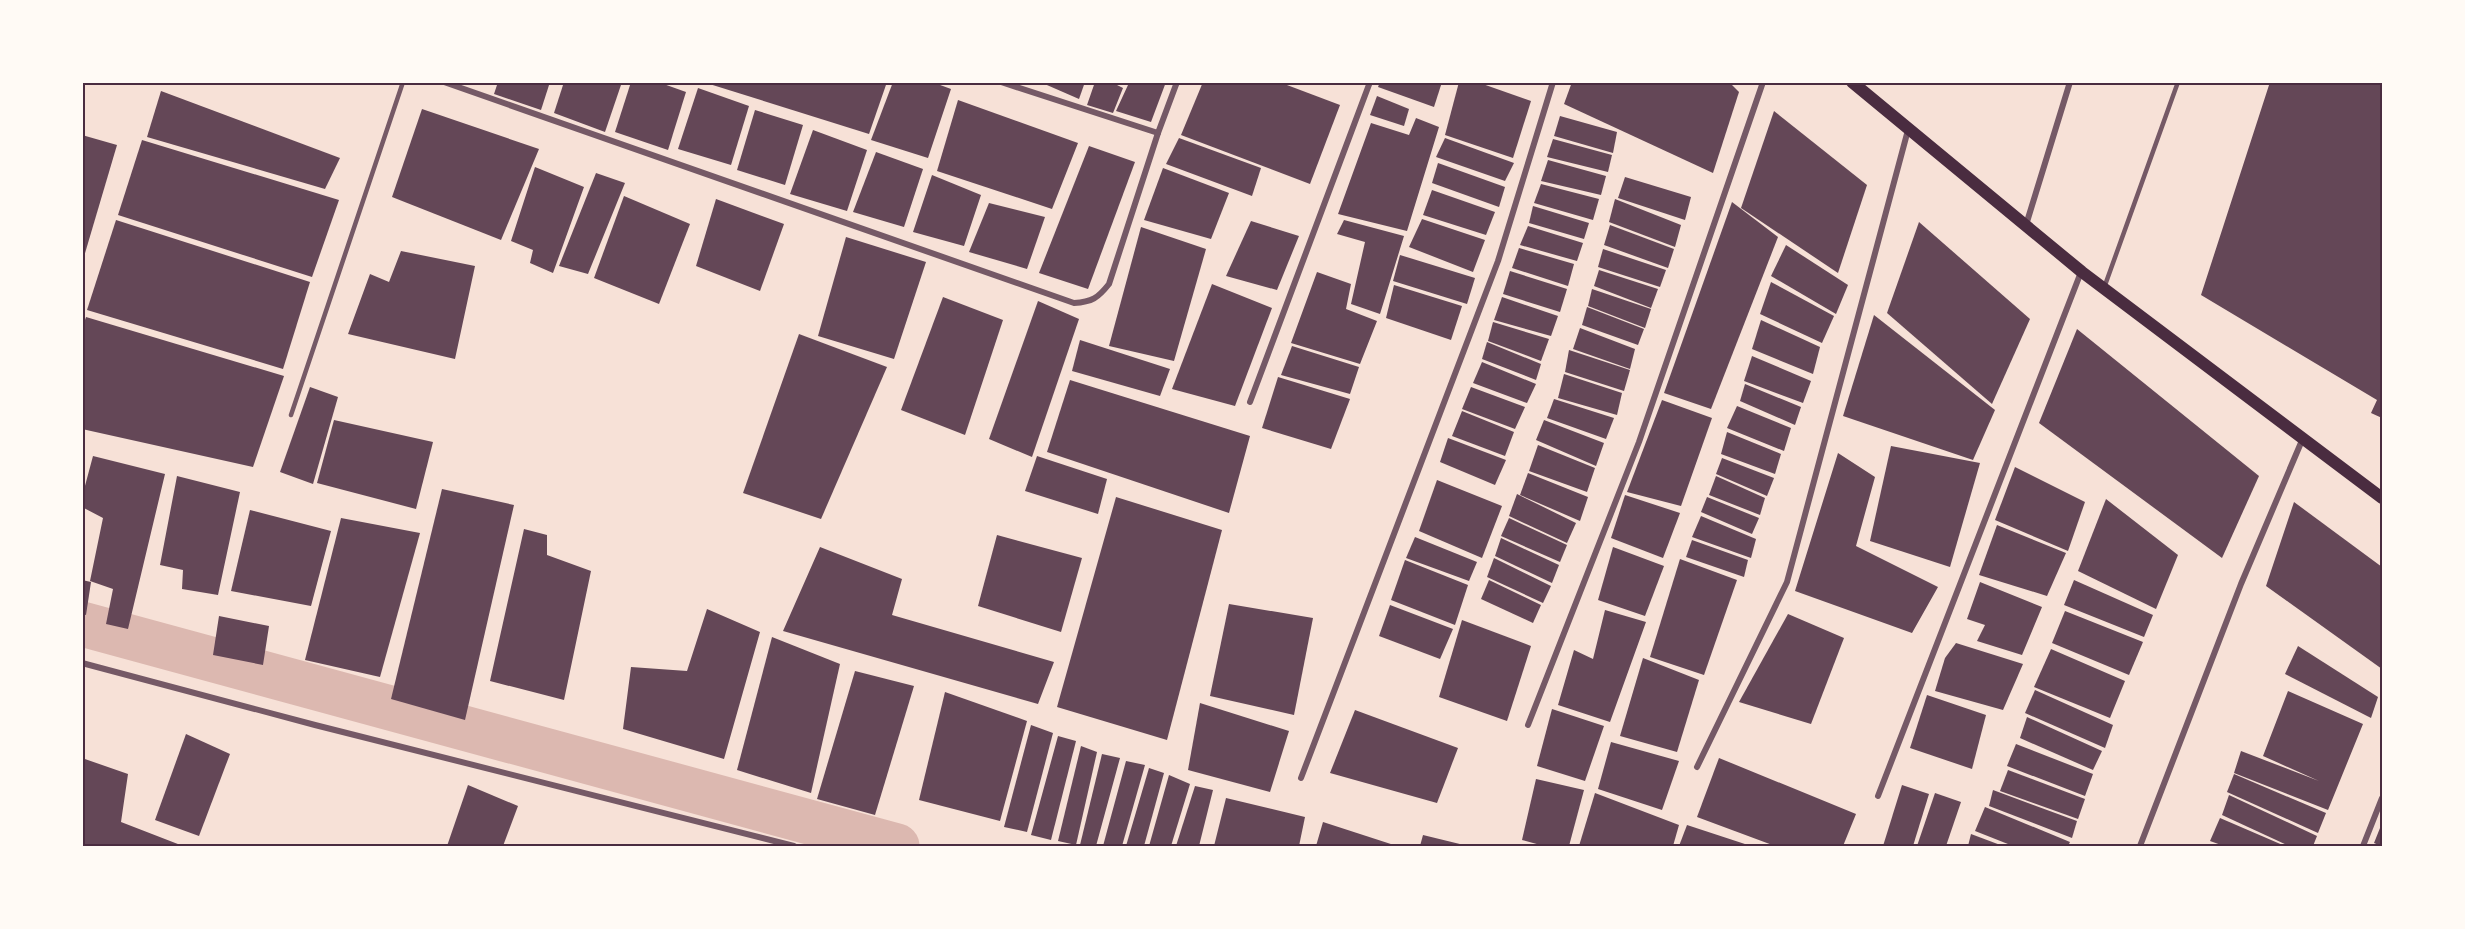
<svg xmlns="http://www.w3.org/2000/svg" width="2465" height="929" font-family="'Alegreya Sans',sans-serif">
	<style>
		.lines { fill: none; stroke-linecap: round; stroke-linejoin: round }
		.canal { stroke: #dcb8b0; stroke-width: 45 }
		.building { fill: #644757 }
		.service { stroke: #755966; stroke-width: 4.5 }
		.minor { stroke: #755966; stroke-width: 6 }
		.secondary { stroke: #4a2c40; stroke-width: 12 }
		.neatline { fill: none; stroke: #4a2c40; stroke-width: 2 }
	</style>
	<rect width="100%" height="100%" fill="#f7e1d7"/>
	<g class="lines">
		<!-- canal -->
		<polyline class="canal" points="82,624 897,846"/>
	</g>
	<!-- building -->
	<g class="building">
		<polygon points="498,82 550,82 541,110 494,94"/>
		<polygon points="564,82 622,82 605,132 554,113"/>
		<polygon points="631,82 658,82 686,92 668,150 615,132"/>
		<polygon points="703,82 887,82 869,134"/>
		<polygon points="893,82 932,82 951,89 928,158 871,140"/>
		<polygon points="1040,82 1085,82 1079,99"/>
		<polygon points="1095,82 1111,82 1123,88 1113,113 1087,105"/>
		<polygon points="1122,82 1166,82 1151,122 1116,111 1128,85"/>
		<polygon points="1203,82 1279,82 1340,105 1310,184 1181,135"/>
		<polygon points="1380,82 1442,82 1434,107 1378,87"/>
		<polygon points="1459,82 1477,82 1531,101 1513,158 1445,135"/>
		<polygon points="1572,82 1729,82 1739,92 1713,173 1564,104"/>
		<polygon points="2270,82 2382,82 2382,418 2371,413 2377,400 2201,295"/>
		<polygon points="698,88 749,106 731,165 678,149"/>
		<polygon points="161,91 340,158 325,189 147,137"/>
		<polygon points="1377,96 1409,109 1404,126 1370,115"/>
		<polygon points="958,100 1078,143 1052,209 937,171"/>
		<polygon points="422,109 539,149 501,240 392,197"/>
		<polygon points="755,110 803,125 785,185 737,170"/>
		<polygon points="1774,111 1867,185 1838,273 1741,208"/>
		<polygon points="1560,116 1617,132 1613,153 1554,136"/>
		<polygon points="1416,118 1439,127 1407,231 1338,214 1371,123 1409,135"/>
		<polygon points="813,130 867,150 847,211 790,194"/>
		<polygon points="82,135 117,145 83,260 82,260"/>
		<polygon points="1179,138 1261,168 1252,196 1166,164"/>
		<polygon points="1445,138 1514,163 1505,181 1436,157"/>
		<polygon points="1553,139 1612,155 1608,172 1547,157"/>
		<polygon points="142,140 339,200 312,277 118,215"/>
		<polygon points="1089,146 1135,162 1088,289 1039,273"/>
		<polygon points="876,152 923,169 904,227 853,212"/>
		<polygon points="1548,160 1606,176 1601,195 1541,181"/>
		<polygon points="1438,163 1505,187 1499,207 1432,183"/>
		<polygon points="535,167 584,187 553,273 530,263 533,250 511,241"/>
		<polygon points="1163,168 1229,193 1211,239 1144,220"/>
		<polygon points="596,173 625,183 588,274 559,266"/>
		<polygon points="932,175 981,195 964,246 913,232"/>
		<polygon points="1625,177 1691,197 1685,220 1618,198"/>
		<polygon points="1541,184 1599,199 1593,220 1534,203"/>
		<polygon points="1432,190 1495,212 1486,235 1423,215"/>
		<polygon points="624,196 690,224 659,304 594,278"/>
		<polygon points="716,199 784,224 760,291 696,266"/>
		<polygon points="1615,199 1681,225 1675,247 1609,222"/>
		<polygon points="1732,202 1778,237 1711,409 1664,393"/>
		<polygon points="989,203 1045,217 1027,269 969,252"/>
		<polygon points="1533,206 1589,223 1584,239 1529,223"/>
		<polygon points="1422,219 1485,240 1473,272 1409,247"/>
		<polygon points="116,220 310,282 283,369 87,310"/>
		<polygon points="1344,220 1404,236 1380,314 1351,304 1365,242 1337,234"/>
		<polygon points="1251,221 1299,236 1277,290 1226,276"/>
		<polygon points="1919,222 2030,319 1992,404 1887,313"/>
		<polygon points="1610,225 1674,249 1668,268 1604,245"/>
		<polygon points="1528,226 1583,243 1577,261 1520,245"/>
		<polygon points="1141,227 1206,249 1174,361 1109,346"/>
		<polygon points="846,237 926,262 894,359 818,336"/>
		<polygon points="1786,245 1848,285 1836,314 1771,276"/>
		<polygon points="1519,248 1574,264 1568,286 1512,268"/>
		<polygon points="1603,249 1666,270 1660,287 1598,267"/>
		<polygon points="401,251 475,266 455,359 348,334 370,274 389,282"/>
		<polygon points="1400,255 1475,278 1467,304 1393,281"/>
		<polygon points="1599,270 1658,289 1651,308 1594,286"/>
		<polygon points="1510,271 1567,289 1560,312 1503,294"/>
		<polygon points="1317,272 1351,284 1346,309 1377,321 1360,364 1291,343"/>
		<polygon points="1771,282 1834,316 1822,343 1760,314"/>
		<polygon points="1212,284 1272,308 1235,406 1172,389"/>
		<polygon points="1394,285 1462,306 1451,340 1386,318"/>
		<polygon points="1592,289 1651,309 1645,328 1588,306"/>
		<polygon points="943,297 1003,320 965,435 901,410"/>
		<polygon points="1502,297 1558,316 1551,336 1494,320"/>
		<polygon points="1038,301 1079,319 1032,457 989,439"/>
		<polygon points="1587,307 1644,329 1638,345 1582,325"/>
		<polygon points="1874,315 1995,410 1973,460 1843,416"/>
		<polygon points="86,317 284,376 253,467 82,429 82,329"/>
		<polygon points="1761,320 1820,347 1813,374 1752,349"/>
		<polygon points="1493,322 1549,339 1541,361 1488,341"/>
		<polygon points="1580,328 1635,349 1630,369 1573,349"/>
		<polygon points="2077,329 2259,476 2222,558 2039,423"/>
		<polygon points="799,334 887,367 821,519 743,493"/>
		<polygon points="1080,340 1170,369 1160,396 1072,371"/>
		<polygon points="1487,342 1541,364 1536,380 1482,359"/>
		<polygon points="1292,346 1359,367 1350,394 1281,375"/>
		<polygon points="1569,350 1630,370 1624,391 1565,372"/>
		<polygon points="1752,356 1811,381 1803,403 1744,381"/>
		<polygon points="1482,362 1536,384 1527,403 1473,383"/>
		<polygon points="1564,374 1622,393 1617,415 1558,398"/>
		<polygon points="1278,377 1350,399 1331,449 1262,428"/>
		<polygon points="1070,380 1250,436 1229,513 1047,452"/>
		<polygon points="1745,384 1801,407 1795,425 1740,401"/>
		<polygon points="310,387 338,397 313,484 280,472"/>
		<polygon points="1471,387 1525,407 1515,429 1462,409"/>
		<polygon points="1554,399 1614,418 1606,439 1547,418"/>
		<polygon points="1662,400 1712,418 1681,506 1627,492"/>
		<polygon points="1737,406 1791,428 1784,451 1727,428"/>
		<polygon points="1462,411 1514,432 1505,456 1452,436"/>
		<polygon points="334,420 433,442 416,509 317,483"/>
		<polygon points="1544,420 1604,443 1596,466 1536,440"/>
		<polygon points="1727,432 1781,454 1775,474 1721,454"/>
		<polygon points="1448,438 1506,460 1495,485 1440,462"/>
		<polygon points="1538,445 1595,468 1587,492 1529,471"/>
		<polygon points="1891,446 1980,463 1950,567 1870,541"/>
		<polygon points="1838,453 1875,477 1856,546 1938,587 1912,633 1795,591"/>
		<polygon points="93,456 165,474 128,629 106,624 113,589 90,581 103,518 82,507 82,497"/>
		<polygon points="1037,456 1107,479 1098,514 1025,491"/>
		<polygon points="1722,458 1774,478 1767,496 1716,474"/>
		<polygon points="2015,467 2085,502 2068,551 1995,520"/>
		<polygon points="1528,473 1588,497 1580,521 1520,495"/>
		<polygon points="177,476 240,492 218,595 182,589 183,570 160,565"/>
		<polygon points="1716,476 1765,498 1760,515 1709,495"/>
		<polygon points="1437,480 1502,506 1482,558 1419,531"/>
		<polygon points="442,489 514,505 465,720 391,699"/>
		<polygon points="1517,494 1576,523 1567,543 1509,516"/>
		<polygon points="1625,495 1680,513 1663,558 1611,538"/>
		<polygon points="1116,497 1222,530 1167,740 1057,707"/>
		<polygon points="1707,497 1759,518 1752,534 1701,512"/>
		<polygon points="2106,499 2178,555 2156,609 2078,571"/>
		<polygon points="2294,502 2382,567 2382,669 2266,586"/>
		<polygon points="250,510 331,531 311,606 231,591"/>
		<polygon points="1701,516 1756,539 1751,558 1692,537"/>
		<polygon points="341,518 420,533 380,677 305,660"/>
		<polygon points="1509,518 1567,545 1560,562 1501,536"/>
		<polygon points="1997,525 2066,553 2047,596 1979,575"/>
		<polygon points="524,529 547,535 547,555 591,571 564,700 490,681"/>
		<polygon points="997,535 1082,558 1061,632 978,606"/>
		<polygon points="1415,537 1477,562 1469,581 1406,558"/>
		<polygon points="1501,538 1559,565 1552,583 1495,556"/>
		<polygon points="1692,540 1748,560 1744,577 1686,557"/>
		<polygon points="820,547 902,579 892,615 1054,662 1038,704 783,631"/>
		<polygon points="1613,547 1664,566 1645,616 1598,600"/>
		<polygon points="1494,558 1551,586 1543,603 1487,577"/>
		<polygon points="1680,559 1737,580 1704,675 1650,657"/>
		<polygon points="1405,560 1468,585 1455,625 1391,600"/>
		<polygon points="82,580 91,582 86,615 82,614"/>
		<polygon points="1489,580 1541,605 1533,623 1481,599"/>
		<polygon points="2074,580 2153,615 2144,637 2064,605"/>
		<polygon points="1980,582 2042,607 2022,655 1977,641 1985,625 1967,619"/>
		<polygon points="1229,604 1313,618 1294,715 1210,696"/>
		<polygon points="1390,605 1453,629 1440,659 1379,636"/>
		<polygon points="707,609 760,632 724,759 623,729 631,667 687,671"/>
		<polygon points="1605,610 1646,622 1610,722 1558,705 1574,650 1593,659"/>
		<polygon points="2065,611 2143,642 2129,675 2052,643"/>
		<polygon points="1788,614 1844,638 1811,724 1739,702"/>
		<polygon points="219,616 269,626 263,665 213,655"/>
		<polygon points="1462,620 1531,646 1507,721 1439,697"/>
		<polygon points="772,637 840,664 811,793 737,770"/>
		<polygon points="1956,643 2023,664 2003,710 1935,691 1945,658"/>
		<polygon points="2298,646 2378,697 2371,718 2285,674"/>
		<polygon points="2051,649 2125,681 2110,718 2034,687"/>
		<polygon points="1643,658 1699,680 1677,752 1620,736"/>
		<polygon points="855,671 914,686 875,815 817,799"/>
		<polygon points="2035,690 2113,725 2105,748 2025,713"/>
		<polygon points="2288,691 2363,724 2328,810 2234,773 2241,751 2319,781 2263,756"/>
		<polygon points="945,692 1027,721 1000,821 919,800"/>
		<polygon points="1927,695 1986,715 1972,769 1910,748"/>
		<polygon points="1200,703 1289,731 1270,792 1188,770"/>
		<polygon points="1552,709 1604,726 1585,781 1537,766"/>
		<polygon points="1355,710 1458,748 1437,803 1330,773"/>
		<polygon points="2027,717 2102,751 2093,770 2020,738"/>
		<polygon points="1031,725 1053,733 1027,832 1004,827"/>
		<polygon points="186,734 230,754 199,836 155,820"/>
		<polygon points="1058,736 1076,741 1051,840 1031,835"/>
		<polygon points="1611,742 1679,761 1662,810 1598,789"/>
		<polygon points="2016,744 2093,774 2085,796 2007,766"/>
		<polygon points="1081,746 1097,752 1076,845 1058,841"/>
		<polygon points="1102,754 1120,758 1096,846 1080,845"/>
		<polygon points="82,758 128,774 121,822 183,846 82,846"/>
		<polygon points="1719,758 1856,814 1843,846 1775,846 1697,817"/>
		<polygon points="1126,761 1145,765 1122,846 1103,846"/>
		<polygon points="1149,768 1164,773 1144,846 1126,846"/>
		<polygon points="2008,770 2085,799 2078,819 2000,791"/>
		<polygon points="2234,774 2326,813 2318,833 2227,792"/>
		<polygon points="1169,775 1190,784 1171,846 1149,846"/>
		<polygon points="1536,779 1584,790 1569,846 1544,846 1522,840"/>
		<polygon points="468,785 518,806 503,846 447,846"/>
		<polygon points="1902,785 1929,794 1913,846 1883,846"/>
		<polygon points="1195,786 1213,790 1199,846 1176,846"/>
		<polygon points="1993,790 2077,821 2072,838 1989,806"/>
		<polygon points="1595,793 1679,825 1673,846 1579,846"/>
		<polygon points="1935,793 1961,802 1946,846 1917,846"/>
		<polygon points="2229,795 2317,836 2313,846 2289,846 2222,815"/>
		<polygon points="1226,798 1305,817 1299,846 1214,846"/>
		<polygon points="1985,807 2070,842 2068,846 2013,846 1975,831"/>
		<polygon points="2220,818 2285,846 2224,846 2210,841"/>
		<polygon points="1323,822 1397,846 1316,846"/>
		<polygon points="2382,823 2382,846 2381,846 2374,843"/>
		<polygon points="1687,825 1751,846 1679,846"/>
		<polygon points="1971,834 2003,846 1968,846"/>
		<polygon points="1423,835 1468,846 1420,846"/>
	</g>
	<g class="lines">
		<!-- service -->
		<g class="service">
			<polyline points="2104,288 2178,82"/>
			<polyline points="291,415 403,82"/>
		</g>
		<!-- minor -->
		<g class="minor">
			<path d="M444,82L1074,303C1092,302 1098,298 1109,284L1158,133L1177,82"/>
			<polyline points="1001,82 1158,133"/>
			<polyline points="2026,225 2070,82"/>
			<polyline points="1250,402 1370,82"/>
			<polyline points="82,663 315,725 794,846"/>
			<polyline points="1528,725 1639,442 1763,82"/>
			<polyline points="1697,767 1787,582 1908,130"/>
			<polyline points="1301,778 1498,261 1553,82"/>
			<polyline points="1878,796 2081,272"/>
			<polyline points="2140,846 2241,584 2303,438"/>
			<polyline points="2363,846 2382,798"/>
		</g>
		<!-- secondary -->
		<polyline class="secondary" points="1852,82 2082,272 2382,498"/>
	</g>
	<!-- border -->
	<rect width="2465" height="929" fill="none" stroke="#fffaf5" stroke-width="168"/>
	<rect x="84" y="84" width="2297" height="761" class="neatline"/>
</svg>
